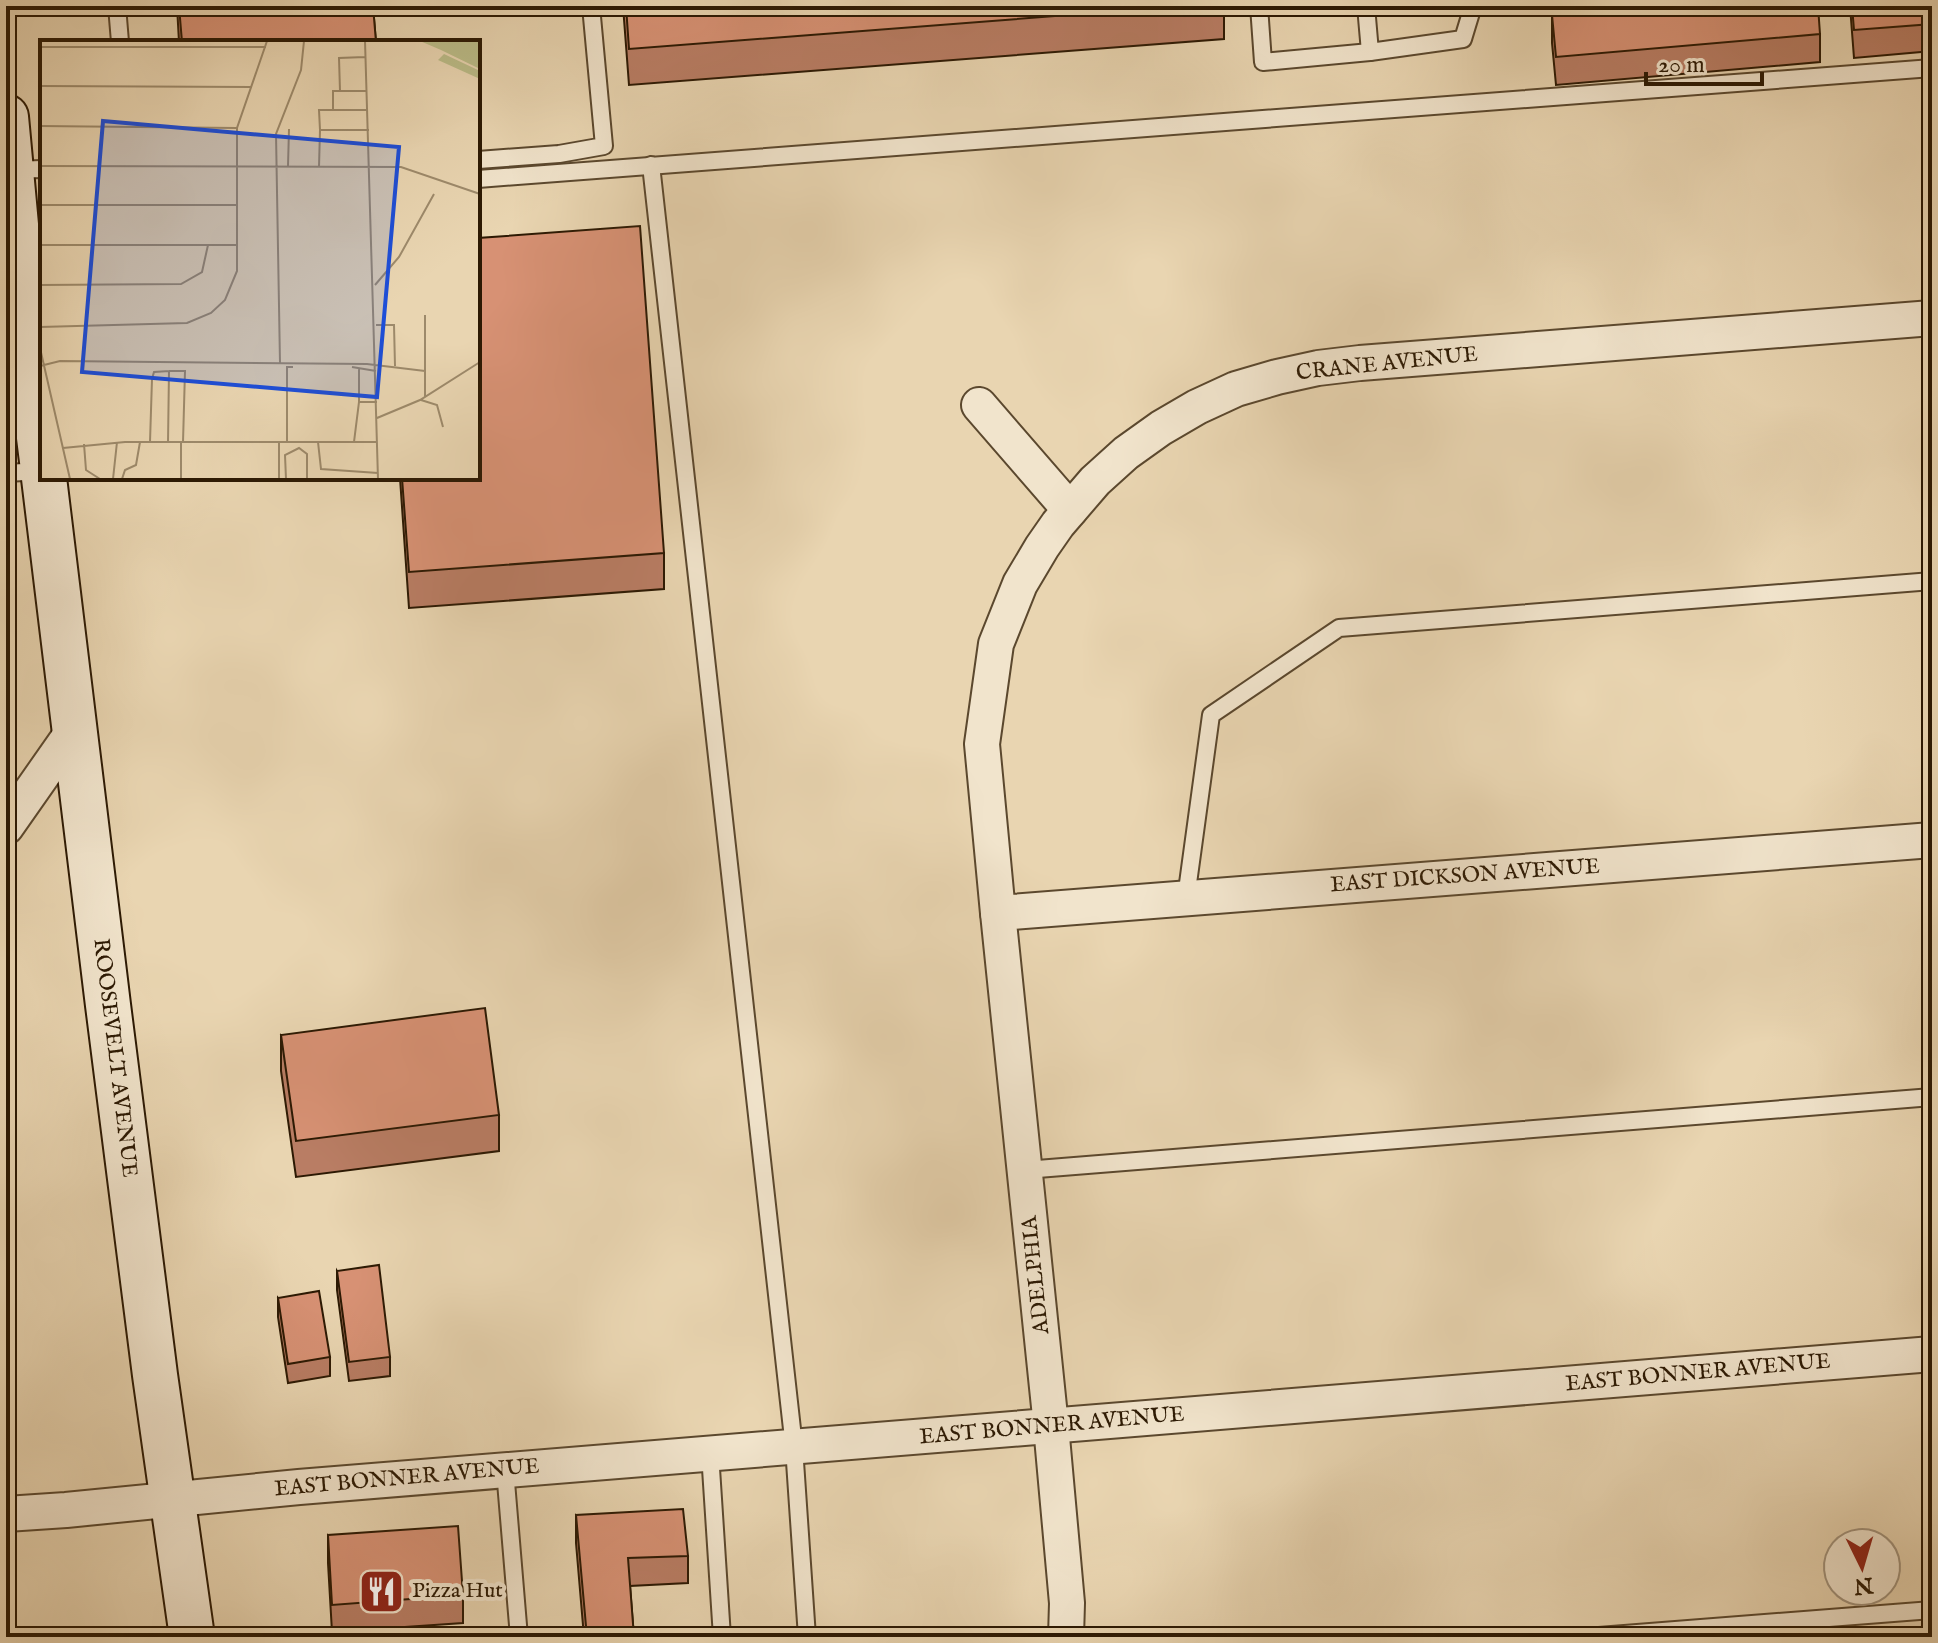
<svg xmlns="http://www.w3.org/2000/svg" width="1938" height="1643" font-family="'IM FELL English',serif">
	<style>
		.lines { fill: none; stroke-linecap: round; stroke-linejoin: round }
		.lane-casing { stroke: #5b482e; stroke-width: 20 }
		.street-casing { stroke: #5b482e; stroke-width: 38 }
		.secondary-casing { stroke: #2c1903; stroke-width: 48 }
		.lane { stroke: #f1e4cc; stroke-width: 16 }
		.street { stroke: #f1e4cc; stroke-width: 34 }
		.secondary { stroke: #f1e4cc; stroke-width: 44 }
		.wall { fill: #b97d64; stroke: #2c1903; stroke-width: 2 }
		.building { fill: #d79174; stroke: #2c1903; stroke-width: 2 }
		.labels { text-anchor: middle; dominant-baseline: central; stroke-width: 8; stroke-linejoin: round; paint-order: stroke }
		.street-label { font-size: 22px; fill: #2c1903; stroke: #f1e4cc }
		.poi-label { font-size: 22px; fill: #2c1903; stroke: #f1e4cc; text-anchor: start }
		.inset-road { fill: none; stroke: #9d8a6b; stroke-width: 2 }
		.view { fill: #1d4ed8; fill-opacity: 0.15; stroke: #1d4ed8; stroke-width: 4 }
		.inset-edge { fill: none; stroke: #2c1903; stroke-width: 4 }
	</style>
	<rect width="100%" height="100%" fill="#e9d5b1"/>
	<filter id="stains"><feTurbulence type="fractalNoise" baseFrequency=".0025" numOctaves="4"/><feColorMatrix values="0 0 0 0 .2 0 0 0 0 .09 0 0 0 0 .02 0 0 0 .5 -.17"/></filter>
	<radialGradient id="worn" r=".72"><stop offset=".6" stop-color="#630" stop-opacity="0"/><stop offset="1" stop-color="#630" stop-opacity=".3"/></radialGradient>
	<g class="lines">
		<defs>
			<g id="lane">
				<polyline points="117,6 120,42"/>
				<polyline points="1259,6 1263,62 1370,52"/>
				<polyline points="1366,6 1370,52 1463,39 1473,6"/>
				<polyline points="478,160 559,154 604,146 591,6"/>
				<polyline points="651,165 794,1447 807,1637"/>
				<polyline points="12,170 42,169"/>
				<polyline points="478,179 1932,68"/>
				<polyline points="6,473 42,471"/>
				<polyline points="1186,898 1211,715 1339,628 1932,581"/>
				<polyline points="1025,1170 1932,1097"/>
				<polyline points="710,1453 722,1637"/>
				<polyline points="505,1470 519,1637"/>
				<polyline points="1586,1637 1932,1610"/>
			</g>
			<g id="street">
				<polyline points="979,405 1070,510"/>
				<polyline points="6,827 74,730"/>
				<polyline points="998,913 1932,840"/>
				<polyline points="6,1514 66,1510 299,1487 1932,1354"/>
				<polyline points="1066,1637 1067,1603 1051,1426 998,913 982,744 996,644 1020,584 1042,547 1058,524 1095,481 1126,453 1161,428 1197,407 1236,389 1277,377 1318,368 1360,363 1932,318"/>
			</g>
			<g id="secondary">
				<polyline points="6,117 27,343 42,461"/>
				<polyline points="44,478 108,1005 155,1375 192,1637"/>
			</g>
		</defs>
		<!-- lane casing -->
		<use href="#lane" class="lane-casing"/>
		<!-- street casing -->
		<use href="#street" class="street-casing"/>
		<!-- secondary casing -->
		<use href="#secondary" class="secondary-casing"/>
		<!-- lane -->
		<use href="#lane" class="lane"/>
		<!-- street -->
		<use href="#street" class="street"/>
		<!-- secondary -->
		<use href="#secondary" class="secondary"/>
	</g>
	<!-- wall -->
	<g class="wall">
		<polygon points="177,6 373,6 376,42 179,42"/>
		<polygon points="623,6 1224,6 1224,39 629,85"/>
		<polygon points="1582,6 1652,6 1582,12"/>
		<polygon points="1850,6 1932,6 1932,51 1854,58"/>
		<polygon points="1552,15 1820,34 1820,62 1556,85 1552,43"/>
		<polygon points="400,478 478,478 664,553 664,589 409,608"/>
		<polygon points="281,1035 499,1115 499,1151 296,1177 281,1071"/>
		<polygon points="337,1271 390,1357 390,1376 349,1381 337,1290"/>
		<polygon points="278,1298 330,1357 330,1376 288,1383 278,1317"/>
		<polygon points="576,1515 688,1556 688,1583 630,1586 634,1637 584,1637 576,1543"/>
		<polygon points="328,1535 463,1595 463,1623 332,1632 328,1563"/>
	</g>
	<!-- building -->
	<g class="building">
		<polygon points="179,6 373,6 376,42 182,42"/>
		<polygon points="626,6 1185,6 629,49"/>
		<polygon points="1657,6 1818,6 1820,34 1556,57 1552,15"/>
		<polygon points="1852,6 1932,6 1932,24 1854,30"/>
		<polygon points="640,226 664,553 409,572 402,478 478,478 478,238"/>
		<polygon points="485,1008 499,1115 296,1141 281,1035"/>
		<polygon points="379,1265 390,1357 349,1362 337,1271"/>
		<polygon points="319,1291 330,1357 288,1364 278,1298"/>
		<polygon points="683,1509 688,1556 628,1558 634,1637 587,1637 576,1515"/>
		<polygon points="458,1526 463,1595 332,1605 328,1535"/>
	</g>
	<!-- icons -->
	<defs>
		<symbol id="restaurant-square" viewBox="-11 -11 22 22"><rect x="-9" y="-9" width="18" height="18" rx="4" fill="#8f2418" stroke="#f1e4cc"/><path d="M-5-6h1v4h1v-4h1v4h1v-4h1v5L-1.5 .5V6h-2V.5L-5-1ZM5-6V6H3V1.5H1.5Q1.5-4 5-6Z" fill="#fff"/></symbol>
	</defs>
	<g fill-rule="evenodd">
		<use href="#restaurant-square" x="356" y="1566" width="51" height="51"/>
	</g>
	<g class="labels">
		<!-- street labels -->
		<g class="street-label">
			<text transform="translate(1387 364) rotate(-6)">CRANE AVENUE</text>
			<text transform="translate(1465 876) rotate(-4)">EAST DICKSON AVENUE</text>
			<text transform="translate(115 1058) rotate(83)">ROOSEVELT AVENUE</text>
			<text transform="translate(1036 1275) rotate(-96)">ADELPHIA</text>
			<text transform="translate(1698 1373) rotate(-5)">EAST BONNER AVENUE</text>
			<text transform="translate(1052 1426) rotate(-5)">EAST BONNER AVENUE</text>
			<text transform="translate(407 1478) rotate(-5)">EAST BONNER AVENUE</text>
		</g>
		<!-- poi labels -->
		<g class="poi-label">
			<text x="412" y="1591">Pizza Hut</text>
		</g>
	</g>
	<!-- overview -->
	<g transform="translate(40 40)">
		<rect width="440" height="440" fill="#e9d5b1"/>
		<path d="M380,1H440V29L401,10ZM404,14L440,31V39L398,20Z" fill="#bbbc88"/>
		<path class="inset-road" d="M325,1L338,439M0,7H226M0,46L211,47M300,51L299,18L325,17M293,70V51H327M0,86L197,88M280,90L279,70H328M0,126L361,127L440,154M248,126L249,89M279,127L280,90H329M0,165H196M0,205H197M0,245L141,244L162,232L168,205M335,245L359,217L394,154M336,285H354L355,326M0,287L147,283L171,273L185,260L197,231V88L227,1M0,308L30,439M240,323L236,94L261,30L264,1M0,326L20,321L327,324L385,331M312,327L336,331M129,331H145L143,402M385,357V275M381,360L397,365L403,387M319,362V329M337,378L380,360L440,322M110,402L112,339L114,332L129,331L128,402M141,402V439M247,402V327H253M278,402L281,429L338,433M314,402L319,362H337M44,404L46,430L60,439M23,408L85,402H337M73,439L77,402M82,439L85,430L96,425L100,402M239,439V402M246,439L245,415L259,408L267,414V439"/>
		<path class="view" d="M63,81L359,107L337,357L42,332Z"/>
		<rect width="440" height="440" class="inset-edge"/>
	</g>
	<!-- margin -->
	<rect width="1938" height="1643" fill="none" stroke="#e9d5b1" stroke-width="32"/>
	<rect x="8" y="8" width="1922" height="1627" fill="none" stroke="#2c1903" stroke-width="4"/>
	<rect x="16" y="16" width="1906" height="1611" fill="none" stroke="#2c1903" stroke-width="2"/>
	<!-- north arrow -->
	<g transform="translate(1862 1567) rotate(175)"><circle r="38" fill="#f1e4cc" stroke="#a2937c" stroke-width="2"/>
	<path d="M0-6L14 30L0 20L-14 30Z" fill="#8f2418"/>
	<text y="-12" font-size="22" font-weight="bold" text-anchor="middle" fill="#2c1903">N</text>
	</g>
	<!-- scale -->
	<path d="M1646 72v12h116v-12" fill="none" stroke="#2c1903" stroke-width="4"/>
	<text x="1658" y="72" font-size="24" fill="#2c1903" stroke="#f1e4cc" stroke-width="6" paint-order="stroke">20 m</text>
	<rect width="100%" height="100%" filter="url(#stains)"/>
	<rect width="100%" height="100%" fill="url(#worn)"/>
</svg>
